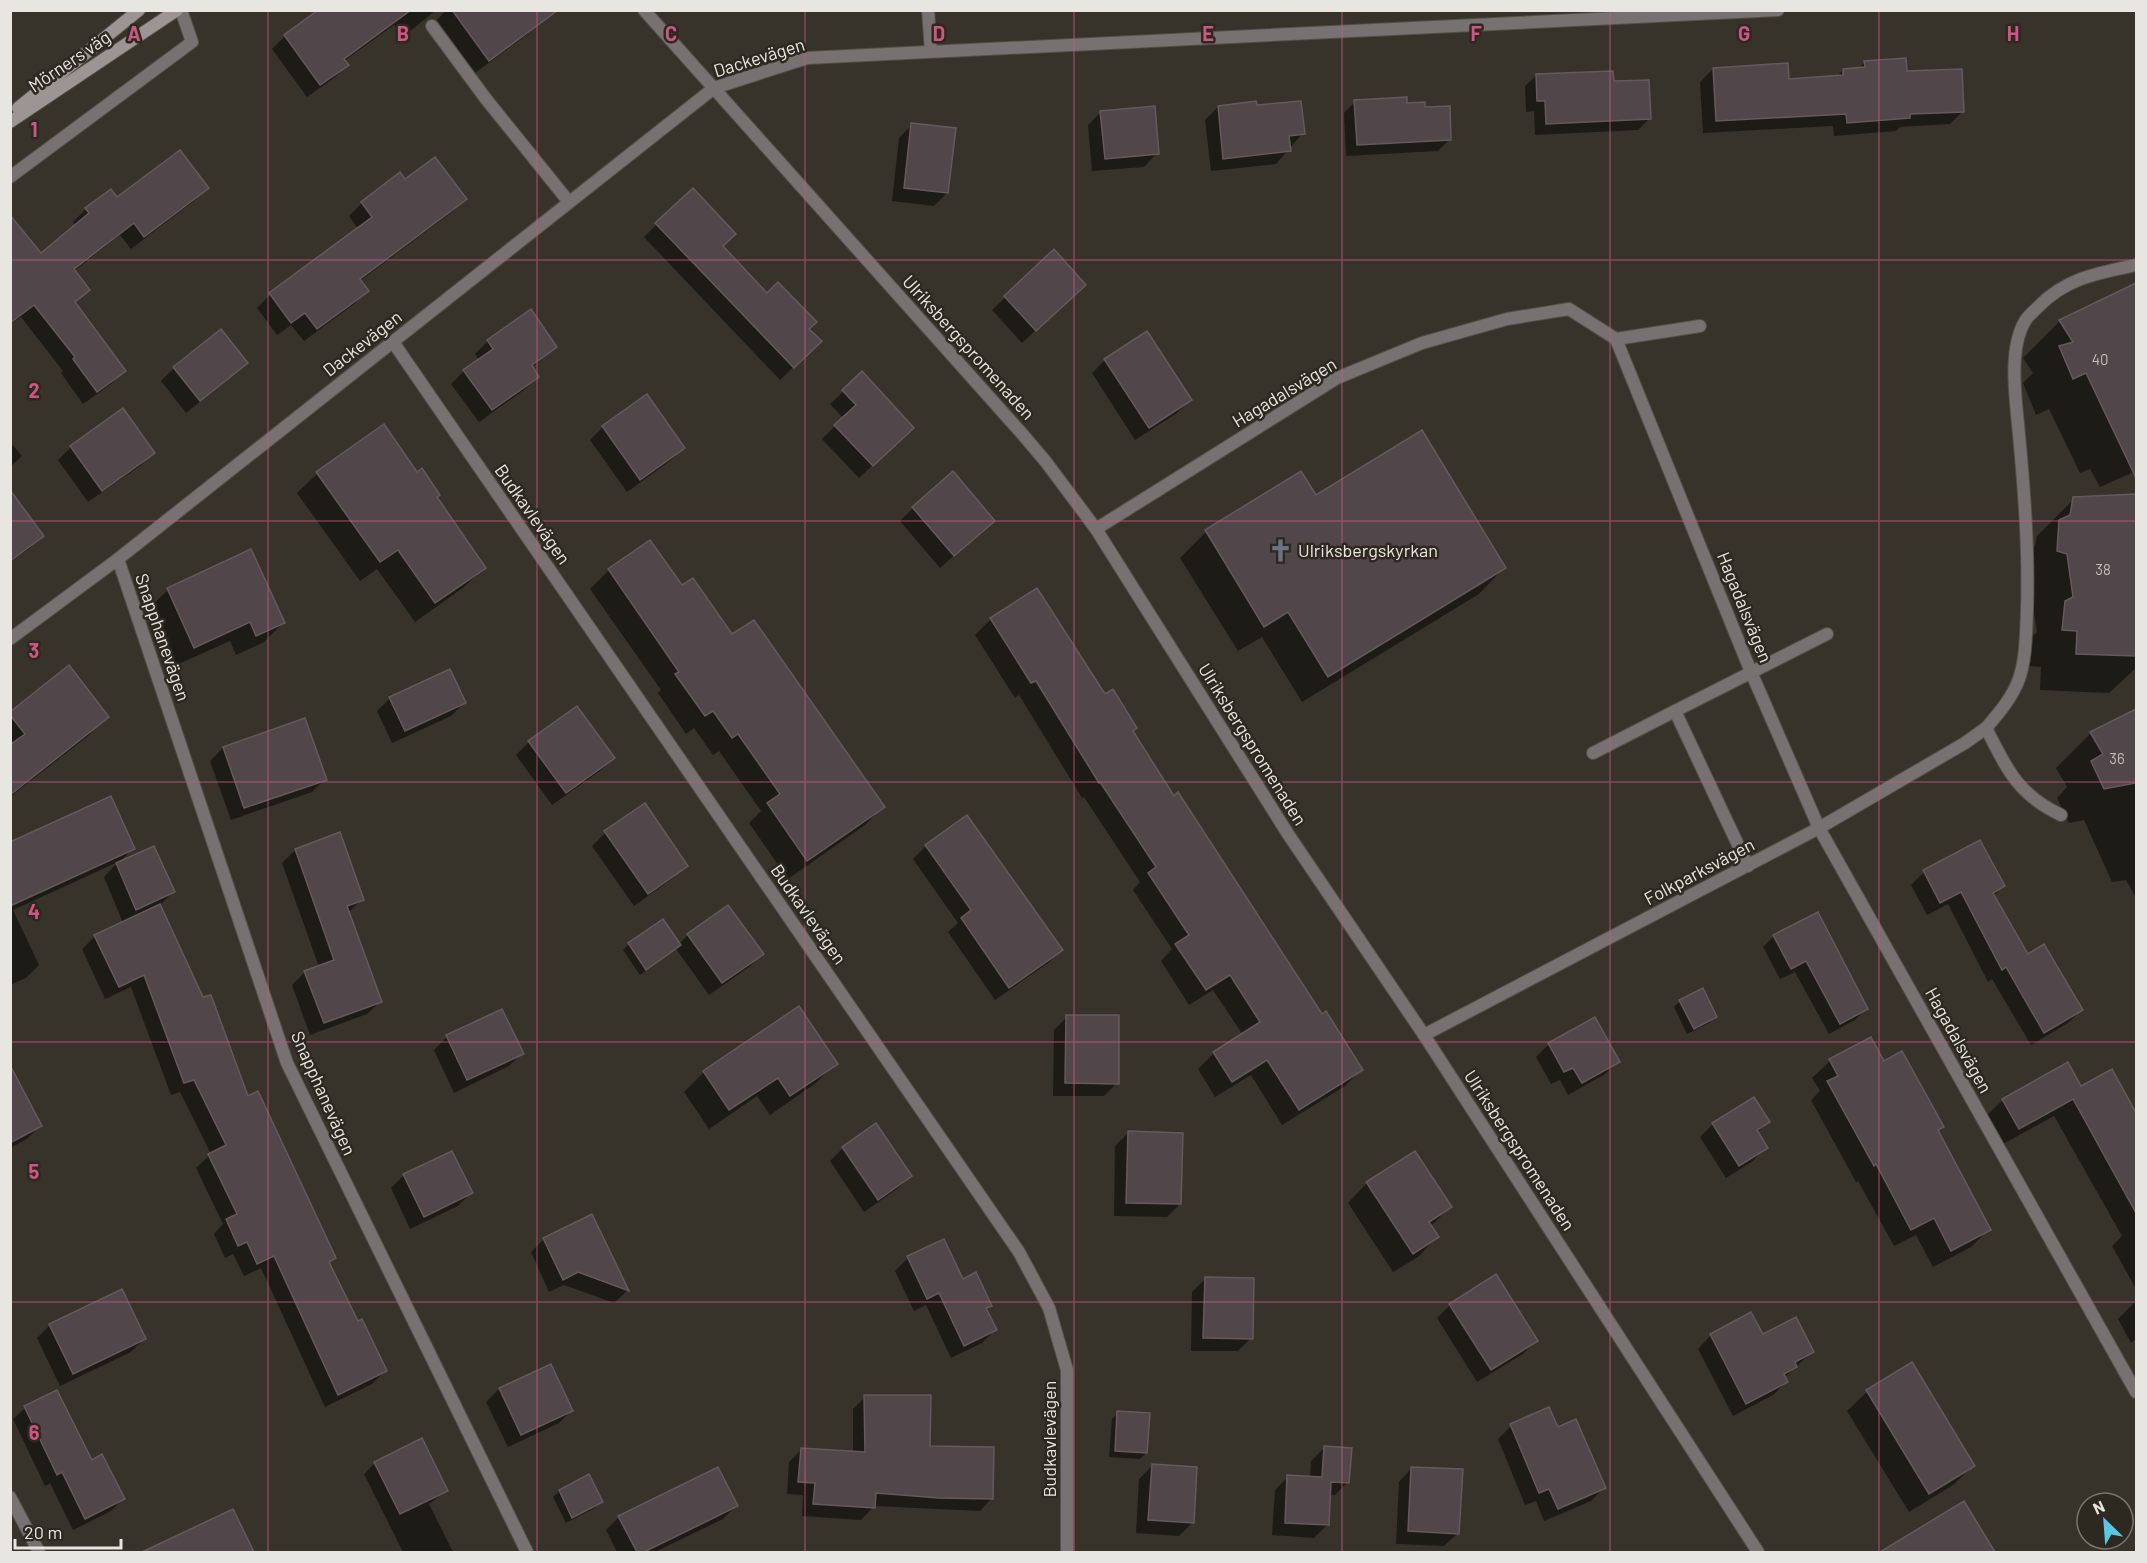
<svg xmlns="http://www.w3.org/2000/svg" width="2147" height="1563" font-family="Barlow,sans-serif">
	<style>
		.shadow { fill: #0007 }
		.building { fill: #514649; stroke: #65595d; stroke-width: 1.5 }
		.lines { fill: none; stroke-linecap: round; stroke-linejoin: round }
		.service-casing { stroke: #535047; stroke-width: 14 }
		.minor-casing { stroke: #535047; stroke-width: 14 }
		.secondary-casing { stroke: #535047; stroke-width: 14 }
		.service { stroke: #777271; stroke-width: 12 }
		.minor { stroke: #777271; stroke-width: 12 }
		.secondary { stroke: #9d9494; stroke-width: 12 }
		.grid { fill: none; stroke: #cd5683; stroke-width: 1.5; stroke-opacity: 0.55 }
		.labels { text-anchor: middle; dominant-baseline: central; stroke-width: 5; stroke-linejoin: round; paint-order: stroke }
		.number-label { font-size: 15px; fill: #c2beba }
		.street-label { font-size: 18px; fill: #e8e6e0; stroke: #2d2921 }
		.poi-label { font-size: 18px; fill: #e8e6e0; stroke: #2d2921; text-anchor: start }
		.grid-label { font-size: 20px; text-anchor: middle; font-weight: bold; fill: #cd5683; stroke: #2d2921; stroke-width: 5; stroke-linejoin: round; paint-order: stroke }
	</style>
	<rect width="100%" height="100%" fill="#37332a"/>
	<!-- shadow -->
	<g class="shadow">
		<polygon points="321,10 436,10 403,37 394,25 344,61 347,65 334,78 307,97 272,49 285,36"/>
		<polygon points="446,10 507,10 541,21 528,34 475,73 437,20"/>
		<polygon points="1865,62 1905,73 1963,111 1950,124 1900,127 1896,131 1834,136 1833,126 1703,133 1700,82 1713,69 1788,80 1836,77 1843,70 1858,69"/>
		<polygon points="1537,75 1612,82 1649,119 1638,130 1535,135 1534,111 1526,112 1525,86"/>
		<polygon points="1355,102 1406,104 1423,108 1449,140 1438,151 1346,156 1344,113"/>
		<polygon points="1256,106 1303,133 1276,164 1211,171 1205,120 1218,107"/>
		<polygon points="1101,112 1157,153 1144,167 1092,171 1088,125"/>
		<polygon points="912,125 947,193 934,206 892,201 899,138"/>
		<polygon points="400,175 405,181 465,199 452,212 360,281 367,291 354,304 304,341 291,325 277,335 257,308 270,295 358,229 349,216 362,203"/>
		<polygon points="207,188 194,201 131,249 120,235 74,271 88,289 75,303 124,371 111,384 83,404 61,373 63,371 21,317 10,324 10,246 41,255 76,226 73,222 86,209 117,199"/>
		<polygon points="657,224 722,246 767,295 820,341 780,380 644,237"/>
		<polygon points="1054,252 1071,297 1022,343 992,310"/>
		<polygon points="2135,285 2136,287 2136,471 2100,487 2090,469 2080,473 2049,409 2036,415 2023,383 2033,373 2023,358 2060,321"/>
		<polygon points="530,312 555,347 531,368 537,377 524,390 479,422 451,384 464,371 479,360 475,354 488,341"/>
		<polygon points="221,331 246,362 233,375 186,413 161,381 174,368"/>
		<polygon points="1105,360 1190,400 1177,413 1135,440 1092,373"/>
		<polygon points="862,374 899,441 859,478 822,439 843,418 830,404"/>
		<polygon points="647,397 684,448 670,461 627,492 590,440 603,427"/>
		<polygon points="384,426 484,568 464,587 415,622 377,569 360,581 297,493 317,474"/>
		<polygon points="10,442 22,456 10,467"/>
		<polygon points="71,447 153,453 140,466 88,502 58,460"/>
		<polygon points="1300,473 1315,497 1504,568 1479,594 1302,702 1262,637 1238,651 1180,558 1206,532"/>
		<polygon points="10,492 42,536 30,548 10,562"/>
		<polygon points="2136,495 2136,668 2109,693 2040,690 2041,667 2026,666 2029,640 2037,632 2030,590 2021,588 2023,558 2035,546 2037,536 2074,499"/>
		<polygon points="913,508 993,521 940,568 900,521"/>
		<polygon points="650,542 681,587 732,637 883,807 865,825 788,879 749,823 761,811 719,751 713,755 694,728 686,734 658,693 661,690 590,589 609,570"/>
		<polygon points="250,551 283,623 264,642 236,655 230,641 174,666 148,609 168,590"/>
		<polygon points="991,619 1104,696 1132,732 1173,798 1321,1016 1361,1070 1345,1086 1282,1125 1251,1075 1215,1097 1198,1069 1214,1053 1243,1035 1213,990 1189,1005 1161,961 1172,949 1133,890 1140,882 1084,797 1082,798 1019,695 1015,698 975,635"/>
		<polygon points="390,698 464,703 451,716 392,743 377,711"/>
		<polygon points="2136,711 2136,895 2135,896 2126,880 2112,882 2084,820 2069,823 2057,798 2067,787 2056,768 2091,733"/>
		<polygon points="10,714 107,717 88,736 10,797"/>
		<polygon points="529,742 613,758 600,771 552,805 516,755"/>
		<polygon points="223,748 325,779 312,792 231,820 210,761"/>
		<polygon points="605,833 686,865 673,878 634,906 592,846"/>
		<polygon points="339,834 362,899 349,912 381,1001 367,1014 310,1035 292,985 305,972 319,967 282,863 295,850"/>
		<polygon points="1980,842 2003,886 1993,897 2027,956 2081,1010 2068,1023 2031,1045 1992,979 1988,982 1948,904 1927,915 1911,885 1924,872"/>
		<polygon points="10,843 133,848 119,863 173,892 159,906 247,1098 334,1258 328,1264 357,1323 385,1371 372,1384 325,1407 261,1268 244,1276 233,1254 225,1258 214,1234 223,1224 196,1168 211,1154 180,1092 171,1095 131,987 105,999 82,949 95,936 123,923 104,877 118,862 13,910 39,965 26,978 10,985"/>
		<polygon points="926,846 1061,950 1048,963 995,1000 948,932 958,923 913,859"/>
		<polygon points="1818,914 1866,1008 1855,1020 1829,1034 1795,972 1780,979 1763,947 1774,936"/>
		<polygon points="688,935 762,954 749,967 709,995 676,949 640,975 623,950 629,944 679,944"/>
		<polygon points="1680,1001 1716,1016 1709,1023 1687,1034 1674,1007"/>
		<polygon points="1067,1017 1117,1083 1104,1096 1053,1096 1054,1030"/>
		<polygon points="447,1037 522,1053 509,1066 454,1093 434,1050"/>
		<polygon points="1549,1044 1618,1061 1605,1074 1568,1095 1560,1080 1551,1084 1536,1057"/>
		<polygon points="1830,1061 1883,1063 1942,1127 1937,1132 1989,1229 1971,1247 1933,1267 1916,1235 1894,1246 1858,1181 1856,1182 1811,1100 1820,1091 1812,1078"/>
		<polygon points="836,1063 816,1083 770,1115 757,1096 709,1129 684,1092 704,1072"/>
		<polygon points="2111,1071 2136,1116 2136,1289 2112,1246 2122,1236 2054,1116 2001,1145 1985,1117 2003,1100 2081,1088"/>
		<polygon points="10,1081 40,1126 27,1139 10,1148"/>
		<polygon points="1753,1099 1768,1122 1757,1133 1766,1147 1753,1161 1726,1178 1700,1137 1713,1124"/>
		<polygon points="1128,1133 1180,1204 1167,1217 1114,1216 1115,1146"/>
		<polygon points="843,1148 911,1176 897,1189 864,1212 830,1161"/>
		<polygon points="404,1175 471,1193 458,1206 410,1229 391,1188"/>
		<polygon points="1367,1183 1450,1207 1431,1226 1437,1237 1418,1257 1393,1272 1348,1203"/>
		<polygon points="591,1216 627,1291 614,1303 564,1285 549,1292 531,1252 544,1239"/>
		<polygon points="908,1258 963,1281 990,1305 986,1310 995,1330 982,1343 951,1358 926,1305 914,1311 895,1271"/>
		<polygon points="1205,1279 1251,1338 1238,1351 1191,1351 1192,1292"/>
		<polygon points="2136,1301 2136,1339 2131,1343 2118,1319"/>
		<polygon points="1450,1305 1536,1341 1523,1354 1477,1382 1437,1318"/>
		<polygon points="50,1325 144,1339 131,1352 60,1386 37,1338"/>
		<polygon points="1711,1335 1762,1336 1812,1352 1784,1378 1786,1382 1773,1395 1733,1416 1698,1349"/>
		<polygon points="550,1366 572,1410 559,1423 508,1447 486,1402 499,1389"/>
		<polygon points="1867,1392 1973,1466 1953,1485 1909,1512 1847,1411"/>
		<polygon points="865,1397 929,1448 992,1498 980,1511 874,1506 861,1520 802,1516 803,1495 787,1494 789,1462 801,1450 853,1453 853,1409"/>
		<polygon points="25,1408 91,1462 123,1499 111,1511 73,1530 50,1483 45,1486 13,1419"/>
		<polygon points="1548,1409 1557,1429 1604,1488 1591,1501 1544,1521 1536,1501 1525,1505 1498,1439 1511,1426"/>
		<polygon points="1118,1413 1146,1453 1140,1459 1109,1457 1112,1419"/>
		<polygon points="1324,1448 1348,1482 1335,1495 1329,1495 1327,1525 1314,1538 1272,1535 1275,1490 1288,1477 1310,1478 1311,1461"/>
		<polygon points="375,1463 446,1491 429,1504 453,1552 403,1552 364,1474"/>
		<polygon points="1152,1466 1193,1522 1179,1536 1136,1533 1139,1479"/>
		<polygon points="1412,1468 1458,1533 1444,1546 1396,1544 1399,1482"/>
		<polygon points="559,1491 601,1502 595,1508 566,1523 553,1497"/>
		<polygon points="1964,1503 1992,1550 1989,1552 1883,1552"/>
		<polygon points="736,1506 723,1519 655,1552 617,1552 606,1530 619,1517"/>
		<polygon points="232,1511 252,1552 167,1552 166,1550"/>
	</g>
	<!-- building -->
	<g class="building">
		<polygon points="318,10 411,10 344,59 349,65 320,85 284,35"/>
		<polygon points="452,10 558,10 489,61"/>
		<polygon points="1906,58 1907,71 1962,69 1964,112 1910,114 1910,118 1847,123 1846,114 1716,121 1713,68 1788,63 1789,79 1843,75 1843,69 1865,67 1864,61"/>
		<polygon points="1613,71 1614,81 1649,80 1651,119 1546,124 1545,101 1537,101 1536,74"/>
		<polygon points="1407,97 1407,103 1425,102 1425,107 1450,106 1451,140 1357,145 1354,100"/>
		<polygon points="1256,101 1257,105 1301,101 1305,134 1289,136 1291,151 1223,159 1218,106"/>
		<polygon points="1155,106 1159,154 1105,159 1100,111"/>
		<polygon points="911,123 956,128 948,193 904,188"/>
		<polygon points="180,150 209,188 144,237 134,223 74,269 90,290 75,302 126,371 97,392 73,359 75,357 34,305 10,323 10,215 41,253 89,213 85,208 111,189 117,197"/>
		<polygon points="435,157 467,199 360,279 369,291 317,329 305,313 291,323 269,293 372,217 361,202 400,172 405,179"/>
		<polygon points="693,188 736,234 723,246 767,293 778,282 817,322 809,329 822,341 794,368 655,223"/>
		<polygon points="1054,249 1086,285 1036,331 1004,296"/>
		<polygon points="2136,283 2136,478 2086,373 2073,379 2059,346 2073,342 2059,320"/>
		<polygon points="531,309 557,347 532,365 539,377 492,410 463,370 493,349 487,340"/>
		<polygon points="221,329 248,363 200,401 173,367"/>
		<polygon points="1147,331 1192,400 1149,428 1104,359"/>
		<polygon points="862,371 914,428 873,466 834,425 856,405 842,390"/>
		<polygon points="647,394 685,448 640,480 602,426"/>
		<polygon points="123,408 155,453 102,491 70,446"/>
		<polygon points="384,424 417,472 422,468 440,495 437,497 486,568 435,603 398,550 380,562 316,472"/>
		<polygon points="1422,430 1506,568 1328,677 1288,612 1264,627 1205,530 1301,471 1316,495"/>
		<polygon points="953,471 995,521 954,556 912,507"/>
		<polygon points="10,490 44,536 10,561"/>
		<polygon points="2136,494 2136,656 2076,654 2077,631 2062,630 2065,601 2073,597 2067,554 2057,551 2059,520 2070,515 2073,497"/>
		<polygon points="650,540 682,585 693,578 732,634 754,620 885,807 807,861 767,803 780,794 738,734 732,738 713,711 705,716 675,674 679,672 608,569"/>
		<polygon points="251,549 285,623 256,636 250,622 194,648 167,588"/>
		<polygon points="1037,588 1105,694 1113,689 1137,728 1133,731 1174,796 1178,792 1322,1014 1326,1011 1363,1070 1299,1110 1267,1060 1232,1082 1213,1052 1260,1022 1230,975 1206,990 1175,944 1189,935 1148,873 1156,867 1100,782 1099,783 1036,681 1031,683 990,618"/>
		<polygon points="69,665 109,717 10,795 10,745 25,734 10,715 10,712"/>
		<polygon points="450,669 466,703 405,731 389,697"/>
		<polygon points="577,706 615,758 566,793 528,741"/>
		<polygon points="2136,709 2136,783 2104,789 2091,761 2103,754 2090,732"/>
		<polygon points="305,718 327,780 244,808 223,747"/>
		<polygon points="111,796 135,849 10,906 10,842"/>
		<polygon points="645,803 688,866 648,894 604,831"/>
		<polygon points="967,815 1063,950 1009,988 961,918 971,910 925,845"/>
		<polygon points="340,832 364,900 347,906 382,1002 324,1023 304,971 334,960 295,849"/>
		<polygon points="1980,840 2005,886 1993,893 2028,954 2044,944 2083,1010 2044,1033 2006,967 2002,970 1961,892 1940,903 1923,870"/>
		<polygon points="154,846 175,892 136,910 116,863"/>
		<polygon points="160,904 203,997 211,995 248,1096 258,1091 336,1258 329,1262 358,1321 362,1319 387,1371 338,1395 274,1256 257,1264 247,1242 238,1246 226,1219 237,1214 208,1154 226,1145 194,1080 184,1083 144,975 119,987 94,935"/>
		<polygon points="728,905 764,954 722,983 687,934"/>
		<polygon points="1818,912 1868,1009 1840,1024 1806,961 1791,969 1773,935"/>
		<polygon points="663,919 681,945 646,970 628,943"/>
		<polygon points="1703,988 1717,1017 1694,1029 1679,1000"/>
		<polygon points="799,1006 838,1064 790,1096 778,1078 729,1110 703,1071"/>
		<polygon points="502,1009 524,1054 467,1080 446,1035"/>
		<polygon points="1066,1015 1119,1015 1119,1084 1065,1083"/>
		<polygon points="1595,1017 1620,1062 1582,1083 1573,1068 1564,1072 1548,1043"/>
		<polygon points="1871,1037 1884,1061 1902,1051 1944,1127 1938,1130 1991,1230 1951,1251 1934,1218 1911,1230 1876,1164 1874,1166 1827,1081 1838,1076 1829,1059"/>
		<polygon points="2068,1062 2081,1086 2112,1069 2136,1113 2136,1213 2073,1099 2019,1129 2002,1099"/>
		<polygon points="10,1065 42,1126 10,1143"/>
		<polygon points="1754,1097 1770,1122 1757,1130 1768,1148 1739,1166 1712,1123"/>
		<polygon points="876,1123 912,1176 878,1200 842,1147"/>
		<polygon points="1128,1131 1183,1133 1181,1204 1126,1203"/>
		<polygon points="452,1151 473,1193 424,1217 403,1174"/>
		<polygon points="1415,1151 1452,1207 1429,1222 1439,1237 1413,1254 1366,1182"/>
		<polygon points="592,1214 629,1291 578,1272 563,1280 543,1238"/>
		<polygon points="944,1239 963,1279 976,1272 992,1306 986,1308 997,1330 964,1346 939,1293 927,1299 907,1256"/>
		<polygon points="1496,1274 1538,1341 1491,1370 1449,1304"/>
		<polygon points="1205,1277 1254,1278 1253,1339 1203,1338"/>
		<polygon points="122,1289 146,1339 73,1374 49,1324"/>
		<polygon points="1751,1312 1763,1334 1796,1317 1814,1352 1795,1362 1797,1367 1784,1374 1788,1382 1746,1404 1710,1334"/>
		<polygon points="1912,1362 1975,1466 1929,1494 1866,1390"/>
		<polygon points="551,1364 573,1411 521,1435 499,1388"/>
		<polygon points="57,1390 92,1460 102,1454 125,1499 85,1519 62,1472 57,1475 24,1406"/>
		<polygon points="864,1395 931,1395 930,1446 994,1447 993,1499 939,1498 876,1493 875,1508 813,1504 815,1483 798,1482 801,1448 865,1452"/>
		<polygon points="1549,1407 1558,1427 1576,1419 1606,1488 1558,1509 1549,1489 1539,1493 1510,1424"/>
		<polygon points="1117,1411 1150,1413 1147,1453 1115,1451"/>
		<polygon points="422,1438 448,1491 400,1514 374,1462"/>
		<polygon points="1324,1446 1352,1448 1349,1483 1331,1482 1329,1525 1285,1523 1287,1475 1322,1477"/>
		<polygon points="1152,1464 1197,1467 1194,1523 1148,1520"/>
		<polygon points="718,1467 738,1506 644,1552 637,1552 618,1516"/>
		<polygon points="1411,1467 1463,1469 1459,1534 1408,1531"/>
		<polygon points="589,1474 603,1502 572,1518 559,1490"/>
		<polygon points="1964,1501 1995,1552 1880,1552"/>
		<polygon points="233,1509 254,1552 142,1552"/>
	</g>
	<g class="lines">
		<defs>
			<g id="service">
				<polyline points="432,26 486,99 569,202"/>
				<polyline points="10,177 192,42 181,10"/>
				<polyline points="1616,339 1700,326"/>
				<polyline points="1675,711 1827,634"/>
				<polyline points="1593,753 1675,711 1748,866"/>
				<path d="M2061,815C2017,794 2007,769 1986,728C1999,713 2012,698 2019,679C2026,659 2026,633 2027,611C2029,549 2024,487 2018,424C2015,394 2009,348 2025,321C2028,316 2034,311 2038,307C2066,278 2098,273 2136,265"/>
			</g>
			<g id="minor">
				<polyline points="644,10 1024,436 1046,462 1096,529 1288,834 1424,1035 1758,1552"/>
				<polyline points="928,10 931,51"/>
				<polyline points="393,342 1019,1252 1049,1308 1067,1370 1067,1552"/>
				<polyline points="1096,529 1337,378 1422,343 1507,319 1569,309 1616,339 1751,672 1819,828 2136,1392"/>
				<polyline points="118,559 287,1063 527,1552"/>
				<polyline points="10,639 118,559 714,88 807,58 1778,10"/>
				<polyline points="1424,1035 1819,828 1965,743 1986,728"/>
				<polyline points="10,1497 39,1552"/>
			</g>
			<g id="secondary">
				<polyline points="18,108 139,10"/>
				<polyline points="10,122 177,10"/>
			</g>
		</defs>
		<!-- service casing -->
		<use href="#service" class="service-casing"/>
		<!-- minor casing -->
		<use href="#minor" class="minor-casing"/>
		<!-- secondary casing -->
		<use href="#secondary" class="secondary-casing"/>
		<!-- service -->
		<use href="#service" class="service"/>
		<!-- minor -->
		<use href="#minor" class="minor"/>
		<!-- secondary -->
		<use href="#secondary" class="secondary"/>
	</g>
	<!-- grid -->
	<path class="grid" d="M268,10V1552M537,10V1552M805,10V1552M1074,10V1552M1342,10V1552M1610,10V1552M1879,10V1552M10,260H2136M10,521H2136M10,782H2136M10,1042H2136M10,1302H2136"/>
	<!-- icons -->
	<defs>
		<symbol id="church-bare" viewBox="-9 -9 18 18"><path d="M-1.2-6h2.4v3.5h3.3v2.4h-3.3V6h-2.4V-.1h-3.3v-2.4h3.3Z" fill="#6b7280" stroke="#2d2921" stroke-width="2.5" paint-order="stroke"/></symbol>
	</defs>
	<g fill-rule="evenodd">
		<use href="#church-bare" x="1264" y="534" width="33" height="33"/>
	</g>
	<g class="labels">
		<!-- number labels -->
		<g class="number-label">
			<text x="2100" y="359">40</text>
			<text x="2103" y="569">38</text>
			<text x="2117" y="758">36</text>
		</g>
		<!-- street labels -->
		<g class="street-label">
			<text transform="translate(759 57) rotate(-17)">Dackevägen</text>
			<text transform="translate(69 61) rotate(-34)">Mörners väg</text>
			<text transform="translate(362 343) rotate(-38)">Dackevägen</text>
			<text transform="translate(969 347) rotate(48)">Ulriksbergspromenaden</text>
			<text transform="translate(1284 392) rotate(-31)">Hagadalsvägen</text>
			<text transform="translate(533 514) rotate(55)">Budkavlevägen</text>
			<text transform="translate(1745 607) rotate(68)">Hagadalsvägen</text>
			<text transform="translate(163 637) rotate(71)">Snapphanevägen</text>
			<text transform="translate(1253 744) rotate(58)">Ulriksbergspromenaden</text>
			<text transform="translate(1699 871) rotate(-28)">Folkparksvägen</text>
			<text transform="translate(809 914) rotate(55)">Budkavlevägen</text>
			<text transform="translate(1959 1040) rotate(61)">Hagadalsvägen</text>
			<text transform="translate(324 1093) rotate(66)">Snapphanevägen</text>
			<text transform="translate(1520 1150) rotate(57)">Ulriksbergspromenaden</text>
			<text transform="translate(1049 1439) rotate(-90)">Budkavlevägen</text>
		</g>
		<!-- poi labels -->
		<g class="poi-label">
			<text x="1298" y="550">Ulriksbergskyrkan</text>
		</g>
	</g>
	<g class="grid-label">
		<text x="134" y="41">A</text>
		<text x="403" y="41">B</text>
		<text x="671" y="41">C</text>
		<text x="939" y="41">D</text>
		<text x="1208" y="41">E</text>
		<text x="1476" y="41">F</text>
		<text x="1744" y="41">G</text>
		<text x="2013" y="41">H</text>
		<text x="34" y="137">1</text>
		<text x="34" y="398">2</text>
		<text x="34" y="658">3</text>
		<text x="34" y="919">4</text>
		<text x="34" y="1179">5</text>
		<text x="34" y="1440">6</text>
	</g>
	<!-- border -->
	<rect width="2147" height="1563" fill="none" stroke="#e8e6e0" stroke-width="24"/>
	<!-- north arrow -->
	<g transform="translate(2105 1521) rotate(335)"><circle r="28" fill="#2d2921" stroke="#78756d" stroke-width="1.5"/>
	<path d="M0-4.5L10 22L0 15L-10 22Z" fill="#59c8e4"/>
	<text y="-9" font-size="16" font-weight="bold" text-anchor="middle" fill="#e8e6e0">N</text>
	</g>
	<!-- scale -->
	<path d="M15 1539v9h106v-9" fill="none" stroke="#e8e6e0" stroke-width="3"/>
	<text x="24" y="1539" font-size="18" fill="#e8e6e0" stroke="#2d2921" stroke-width="4.5" paint-order="stroke">20 m</text>
</svg>
